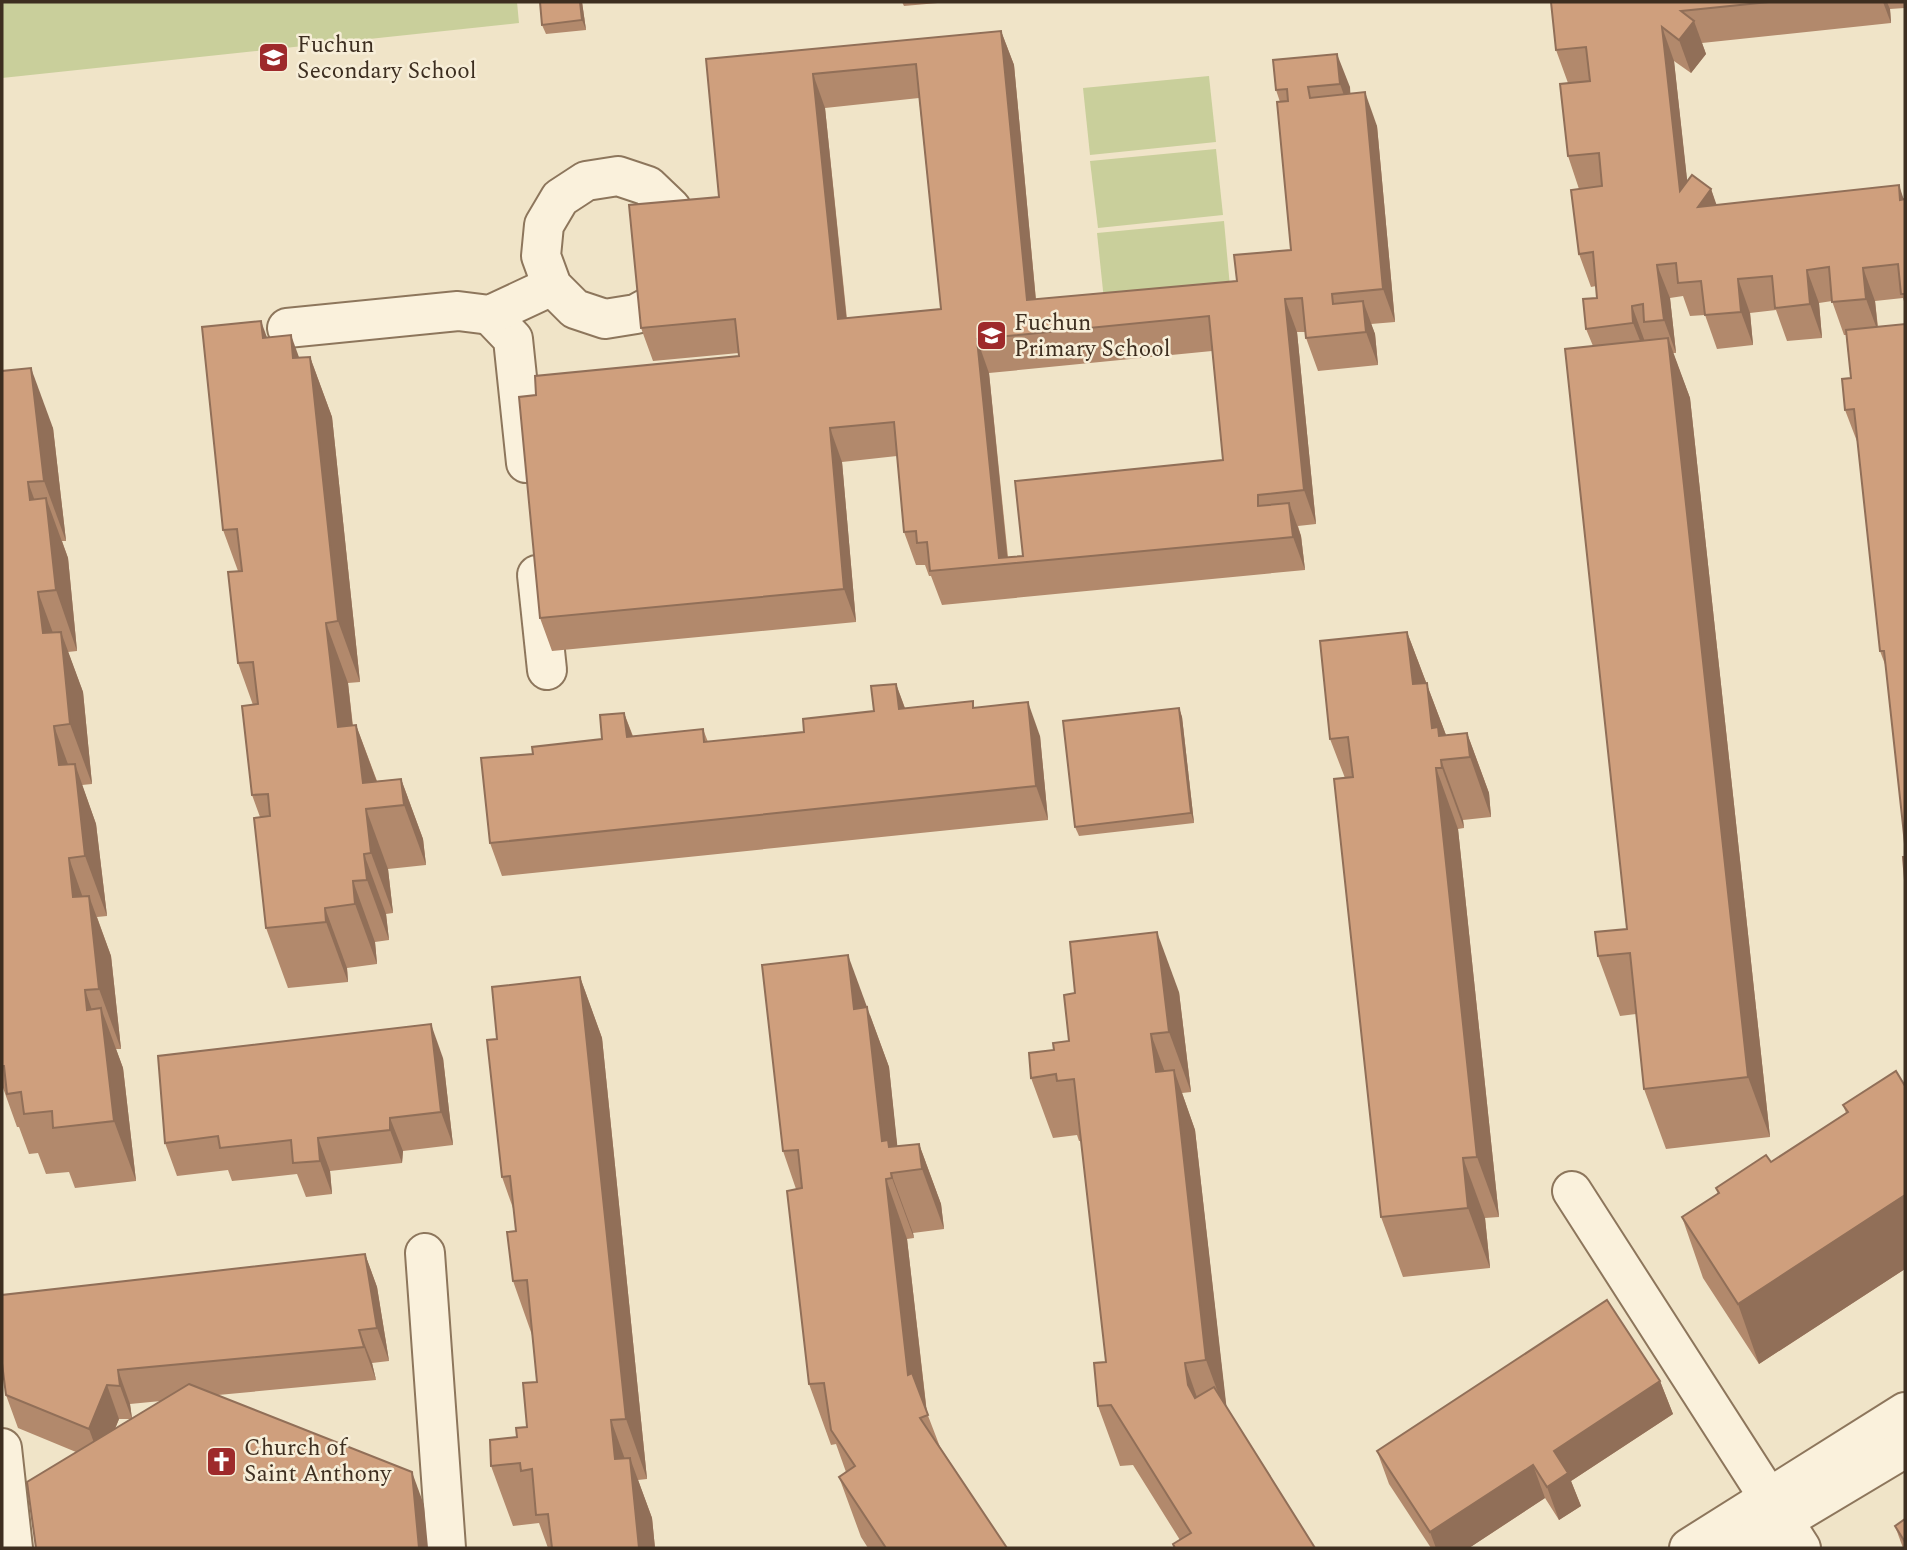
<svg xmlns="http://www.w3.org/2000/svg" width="1907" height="1550" font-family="Spectral,serif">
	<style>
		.grass { fill: #c9cf9b }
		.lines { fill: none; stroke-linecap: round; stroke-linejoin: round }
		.minor-casing { stroke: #8d765c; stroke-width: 42 }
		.minor { stroke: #faf1dc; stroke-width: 38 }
		.wall { fill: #b2896c; fill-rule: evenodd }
		.shaded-wall { fill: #916f58 }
		.building { fill: #cf9f7d; stroke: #916f58; stroke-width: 2; fill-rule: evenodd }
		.labels { text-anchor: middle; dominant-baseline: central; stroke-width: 5; stroke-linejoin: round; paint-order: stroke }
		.poi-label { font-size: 23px; fill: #3d2e20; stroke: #f7eed8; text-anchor: start }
	</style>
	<rect width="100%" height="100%" fill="#f0e4c8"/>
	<!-- grass -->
	<g class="grass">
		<polygon points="2,2 517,2 519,23 2,78"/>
		<polygon points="1209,76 1216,142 1090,155 1083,88"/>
		<polygon points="1216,149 1223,215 1098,228 1090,161"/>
		<polygon points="1224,221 1230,287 1104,300 1097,233"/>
	</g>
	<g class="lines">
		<defs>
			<g id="minor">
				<polyline points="647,308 636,314 605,319 575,309 552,286 541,256 544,225 560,198 586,181 618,176 648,186 671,208 680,235"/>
				<polyline points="490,315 513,339 526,463"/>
				<polyline points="287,328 458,311 490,315 552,286"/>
				<polyline points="537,575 547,670"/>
				<polyline points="1572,1191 1801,1548"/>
				<polyline points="425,1253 446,1548"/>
				<polyline points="2,1448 13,1548"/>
				<polyline points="1689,1548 1905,1412"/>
				<polyline points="1742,1548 1783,1521 1905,1448"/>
			</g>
		</defs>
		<!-- minor casing -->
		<use href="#minor" class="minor-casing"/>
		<!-- minor -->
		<use href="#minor" class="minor"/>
	</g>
	<!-- wall -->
	<g class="wall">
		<polygon points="582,2 586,30 546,34 542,25"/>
		<polygon points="902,2 949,2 904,6"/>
		<polygon points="1551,2 1905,2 1905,8 1890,9 1891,23 1702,43 1706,54 1691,73 1674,61 1687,181 1711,189 1716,205 1905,199 1905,305 1903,298 1875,301 1878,327 1886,667 1880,651 1858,444 1845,410 1851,378 1846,335 1844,335 1832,301 1819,303 1822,338 1787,341 1776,310 1750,313 1753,345 1717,349 1705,315 1690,316 1683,296 1670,298 1676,353 1673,353 1690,398 1770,1137 1666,1149 1644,1089 1636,1014 1620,1016 1598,956 1627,929 1593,346 1586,329 1597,298 1596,286 1591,287 1579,254 1579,189 1568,156 1568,83 1556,50"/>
		<path d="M1001,31L1014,65L1036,300L1237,281L1291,250L1280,102L1276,90L1273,60L1350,87V94L1377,126L1395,322L1371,324L1375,334L1378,365L1318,371L1306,338V332H1297L1316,524L1298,526L1301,536L1305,570L942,605L931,576H929L925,565H916L904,532L897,456L842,462L856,622L552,651L540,618L536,395L739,356V353L653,361L641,328L719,197L706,59ZM919,98L941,309L847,319L825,108ZM1212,351L1223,460L1023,556L1008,557L989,373Z"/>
		<polygon points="267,338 299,358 310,357 332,417 360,682 348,683 353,726 356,725 377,781 401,779 423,839 426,865 388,869 393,913 386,914 389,940 375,942 377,964 347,968 348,982 288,988 266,928 260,817 252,795 253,705 238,663 238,571 223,530"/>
		<polygon points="2,371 53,428 66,541 62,541 68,558 77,651 68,652 83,692 92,784 82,785 96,824 107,916 97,917 111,956 121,1049 116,1049 123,1068 136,1181 75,1188 69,1172 46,1174 38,1153 29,1154 19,1127 17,1127 2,1085"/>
		<polygon points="1407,632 1446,735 1467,733 1489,793 1491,817 1463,820 1464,828 1458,829 1499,1217 1485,1218 1490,1268 1403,1277 1381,1217 1345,778 1330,739"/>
		<polygon points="896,684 905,708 975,708 1040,736 1048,820 502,876 490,843 533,754 602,739 624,713 633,736 703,729 708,742 804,732 874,711"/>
		<polygon points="1179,708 1182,717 1194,823 1079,836 1075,827"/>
		<polygon points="580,977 602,1038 647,1479 638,1480 652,1518 655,1548 548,1548 539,1523 513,1526 491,1466 527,1427 537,1382 532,1335 513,1281 516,1231 514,1211 502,1177 497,1039"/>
		<polygon points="1179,992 1191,1092 1182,1093 1195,1130 1226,1406 1315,1548 1174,1548 1173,1544 1180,1540 1133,1465 1120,1466 1098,1406 1106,1362 1081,1141 1079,1141 1077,1135 1053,1138 1031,1078 1054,1050 1069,1041"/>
		<polygon points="870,1015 889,1067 897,1146 919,1144 941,1204 944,1229 913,1233 914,1238 907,1239 927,1413 940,1447 1007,1548 868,1548 861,1537 839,1477 846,1472 836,1444 831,1445 809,1384 796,1189 783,1151"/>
		<polygon points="443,1058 453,1145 403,1151 402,1163 330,1171 332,1194 306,1197 297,1174 232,1181 228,1170 177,1176 165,1143"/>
		<polygon points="1905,1086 1905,1269 1759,1364 1703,1278 1682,1217 1718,1194 1716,1188 1771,1162 1846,1113 1843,1105"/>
		<path d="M365,1254L377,1287L389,1361L372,1363L376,1380L218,1395L424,1505L76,1452L18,1428L6,1395ZM161,1401L132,1418L130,1404ZM119,1419H131L115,1429Z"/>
		<polygon points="1660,1381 1673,1414 1571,1481 1581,1506 1559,1520 1545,1498 1469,1548 1431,1548 1389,1484 1377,1451"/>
		<polygon points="1905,1519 1905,1548 1903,1548 1895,1526"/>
	</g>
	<!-- shaded-wall -->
	<g class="shaded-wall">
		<polygon points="580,2 582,2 586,30 582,20"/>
		<polygon points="1883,2 1887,2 1890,9 1891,23"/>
		<polygon points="1694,21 1706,54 1691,73 1679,40"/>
		<polygon points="1662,27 1674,61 1692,224 1680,191"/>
		<polygon points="1001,31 1014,65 1039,334 1027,300"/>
		<polygon points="1337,54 1350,87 1352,118 1340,84"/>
		<polygon points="813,74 825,108 850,353 838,319"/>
		<polygon points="1365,92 1377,126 1395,322 1383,289"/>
		<polygon points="1899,185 1905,203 1900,200"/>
		<polygon points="1711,189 1723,223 1698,207"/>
		<polygon points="1657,265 1670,298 1676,353 1664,320"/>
		<polygon points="1863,268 1875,301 1878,332 1866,299"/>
		<polygon points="1807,270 1819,303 1822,338 1810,304"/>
		<polygon points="1738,279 1750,313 1753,345 1741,312"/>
		<polygon points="1285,299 1297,332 1316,524 1304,490"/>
		<polygon points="1363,301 1375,334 1378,365 1366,332"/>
		<polygon points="1632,306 1644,339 1646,356 1633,323"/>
		<polygon points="261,321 283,381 263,338"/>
		<polygon points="291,335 313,396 293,358"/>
		<polygon points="1668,338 1690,398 1770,1137 1748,1077"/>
		<polygon points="977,339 989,373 1008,564 999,558"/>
		<polygon points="310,357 332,417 360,682 338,621"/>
		<polygon points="31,368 53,428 66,541 44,481"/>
		<polygon points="830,428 842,462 856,622 844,589"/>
		<polygon points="28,482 50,542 30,500"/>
		<polygon points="46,498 68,558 77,651 56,590"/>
		<polygon points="1289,503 1301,536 1305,570 1293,537"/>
		<polygon points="38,592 60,652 43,633"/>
		<polygon points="326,623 348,683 359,787 338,727"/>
		<polygon points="61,632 83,692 92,784 70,724"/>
		<polygon points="1407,632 1449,743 1443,760 1413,684"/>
		<polygon points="896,684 908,717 899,709"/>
		<polygon points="1028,702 1040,736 1048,820 1036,786"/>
		<polygon points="1179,708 1182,717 1194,823 1191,813"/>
		<polygon points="624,713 636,746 627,737"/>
		<polygon points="356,725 378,785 363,783"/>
		<polygon points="54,726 76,786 59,765"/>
		<polygon points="1467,733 1489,793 1491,817 1470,757"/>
		<polygon points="1441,760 1463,820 1464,828 1442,768"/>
		<polygon points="75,764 96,824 107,916 85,856"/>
		<polygon points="1436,768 1458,829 1499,1217 1477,1157"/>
		<polygon points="401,779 423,839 426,865 404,805"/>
		<polygon points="366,809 388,869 393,913 371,853"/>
		<polygon points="364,854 386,914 389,940 367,880"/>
		<polygon points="69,858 90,918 73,897"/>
		<polygon points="353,881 375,942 377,964 355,904"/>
		<polygon points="89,896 111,956 121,1049 99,989"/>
		<polygon points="325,908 347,968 348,982 326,922"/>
		<polygon points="1157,932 1179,992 1191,1092 1169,1032"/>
		<polygon points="848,955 889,1067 900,1171 882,1141 854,1009"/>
		<polygon points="580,977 602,1038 647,1479 626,1419"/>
		<polygon points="85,990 105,1047 101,1008 123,1068 136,1181 114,1121 87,1010"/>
		<polygon points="431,1024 443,1058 453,1145 441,1112"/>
		<polygon points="1151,1034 1173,1094 1156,1072"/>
		<polygon points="1174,1070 1195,1130 1228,1420 1206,1360"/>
		<polygon points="390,1118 403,1151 402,1163 390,1130"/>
		<polygon points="318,1138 330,1171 332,1194 320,1161"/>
		<polygon points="919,1144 941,1204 944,1229 922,1169"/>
		<polygon points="1463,1158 1485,1218 1490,1268 1468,1208"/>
		<polygon points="891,1173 913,1233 914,1238 892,1178"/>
		<polygon points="886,1179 907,1239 927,1415 908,1375"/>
		<polygon points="1905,1195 1905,1269 1759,1364 1738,1304"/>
		<polygon points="365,1254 377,1287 389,1361 377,1328"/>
		<polygon points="359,1330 372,1363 376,1380 364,1347"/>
		<polygon points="1185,1363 1206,1423 1188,1385"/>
		<polygon points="118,1370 130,1404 132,1419 120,1386"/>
		<polygon points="1660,1381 1673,1414 1571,1481 1581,1506 1559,1520 1547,1487 1554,1451"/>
		<polygon points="107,1385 119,1419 101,1462 89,1429"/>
		<polygon points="611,1420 632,1479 630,1458 652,1518 655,1548 639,1548 615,1459"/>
		<polygon points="1533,1465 1545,1498 1469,1548 1436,1548 1430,1532"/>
		<polygon points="412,1472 424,1505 428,1548 419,1548"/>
	</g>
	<!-- building -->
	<g class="building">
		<polygon points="540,2 580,2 582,20 542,25"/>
		<polygon points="1551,2 1769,2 1681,11 1694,21 1679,40 1662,27 1680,191 1692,175 1711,189 1698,207 1899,185 1900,200 1905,199 1905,294 1901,294 1898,264 1863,268 1866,299 1832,302 1829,267 1807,270 1810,304 1775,308 1772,276 1738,279 1741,312 1705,315 1701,281 1678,283 1676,263 1657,265 1664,320 1644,322 1643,304 1632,306 1633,323 1586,329 1583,299 1597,298 1593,252 1579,254 1571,190 1602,186 1599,153 1568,156 1560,84 1590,81 1586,47 1556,50"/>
		<path d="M1001,31L1027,300L1237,281L1234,255L1291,250L1277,102L1288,101L1287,89L1276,90L1273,60L1337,54L1340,84L1308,87L1310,98L1365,92L1383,289L1332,294L1333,304L1363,301L1366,332L1306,338L1302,298L1285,299L1304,490L1258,495V506L1289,503L1293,537L930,571L927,542L917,543L916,531L904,532L894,422L830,428L844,589L540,618L519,397L536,395L535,376L739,356L735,319L641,328L629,205L719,197L706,59ZM916,64L941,309L838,319L813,74ZM1209,316L1223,460L1015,481L1023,556L999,558L977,339Z"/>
		<polygon points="261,321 263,338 291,335 293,358 310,357 338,621 326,623 338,727 356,725 363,783 401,779 404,805 366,809 371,853 364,854 367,880 353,881 355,904 325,908 326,922 266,928 254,818 270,816 268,794 252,795 242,706 258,704 253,662 238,663 228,572 242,571 237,529 223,530 202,327"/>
		<polygon points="1905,324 1905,844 1884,651 1880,651 1854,409 1845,410 1842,379 1851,378 1846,330"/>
		<polygon points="1668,338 1748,1077 1644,1089 1630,953 1598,956 1595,932 1627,929 1565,349"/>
		<polygon points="31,368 44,481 28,482 30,500 46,498 56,590 38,592 43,633 61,632 70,724 54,726 59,765 75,764 85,856 69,858 73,897 89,896 99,989 85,990 87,1010 101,1008 114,1121 53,1128 52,1111 24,1114 21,1092 7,1094 4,1066 2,1066 2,371"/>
		<polygon points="1407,632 1413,684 1427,683 1432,728 1438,727 1439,736 1467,733 1470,757 1441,760 1442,768 1436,768 1477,1157 1463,1158 1468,1208 1381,1217 1334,779 1353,777 1348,737 1330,739 1320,641"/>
		<polygon points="896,684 899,709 973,701 973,708 1028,702 1036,786 490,843 481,758 533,754 532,747 602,739 600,715 624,713 627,737 703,729 704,742 804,732 803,719 874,711 871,686"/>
		<polygon points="1179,708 1191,813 1075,827 1063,721"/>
		<polygon points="1903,857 1905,857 1905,880"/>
		<polygon points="1157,932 1169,1032 1151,1034 1156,1072 1174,1070 1206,1360 1185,1363 1188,1385 1195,1398 1214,1387 1315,1548 1175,1548 1173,1544 1191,1533 1111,1405 1098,1406 1094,1363 1106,1362 1074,1079 1057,1081 1056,1074 1031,1078 1029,1053 1054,1050 1053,1043 1069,1041 1064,995 1075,993 1070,942"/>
		<polygon points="848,955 854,1009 867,1007 882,1141 888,1140 889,1147 919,1144 922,1169 891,1173 892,1178 886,1179 908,1375 912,1373 928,1415 920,1418 1007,1548 886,1548 839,1477 855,1466 831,1430 824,1383 809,1384 787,1191 802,1188 798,1150 783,1151 762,965"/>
		<polygon points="580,977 626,1419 611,1420 615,1459 630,1458 639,1548 552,1548 548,1514 536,1515 532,1469 521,1471 520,1463 491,1466 490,1440 517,1437 516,1428 527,1427 523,1383 537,1382 527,1280 513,1281 507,1232 516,1231 510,1176 502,1177 487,1040 497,1039 492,987"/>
		<polygon points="431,1024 441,1112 390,1118 390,1130 318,1138 320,1161 293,1163 291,1140 220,1148 218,1136 165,1143 158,1056"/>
		<polygon points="1896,1071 1905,1086 1905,1195 1738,1304 1682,1217 1719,1193 1716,1188 1766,1155 1771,1162 1848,1112 1843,1105"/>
		<polygon points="365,1254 377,1328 359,1330 364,1347 118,1370 120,1386 107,1385 89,1429 6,1395 2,1363 2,1295"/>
		<polygon points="1607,1300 1660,1381 1554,1451 1568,1473 1547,1487 1533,1465 1430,1532 1377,1451"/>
		<polygon points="189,1384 412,1472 419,1548 36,1548 27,1482"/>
		<polygon points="1905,1519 1905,1542 1895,1526"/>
	</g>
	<!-- icons -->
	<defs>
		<symbol id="school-square" viewBox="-11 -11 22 22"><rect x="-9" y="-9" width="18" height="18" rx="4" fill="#9e2a2b" stroke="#f7eed8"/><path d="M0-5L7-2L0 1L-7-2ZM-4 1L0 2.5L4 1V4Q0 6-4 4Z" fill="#fff"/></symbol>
		<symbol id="church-square" viewBox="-11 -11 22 22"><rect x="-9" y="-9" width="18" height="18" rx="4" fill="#9e2a2b" stroke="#f7eed8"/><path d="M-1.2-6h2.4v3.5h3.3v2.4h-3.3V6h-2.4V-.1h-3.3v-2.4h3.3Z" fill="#fff"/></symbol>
	</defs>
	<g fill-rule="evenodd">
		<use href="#school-square" x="256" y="40" width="35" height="35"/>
		<use href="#school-square" x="974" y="318" width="35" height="35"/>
		<use href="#church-square" x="204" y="1444" width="35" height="35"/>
	</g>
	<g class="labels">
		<!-- poi labels -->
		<g class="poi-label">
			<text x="297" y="45">Fuchun<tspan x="297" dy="26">Secondary School</tspan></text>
			<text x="1014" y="323">Fuchun<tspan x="1014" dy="26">Primary School</tspan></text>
			<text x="244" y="1448">Church of<tspan x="244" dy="26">Saint Anthony</tspan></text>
		</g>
	</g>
	<!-- border -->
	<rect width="1907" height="1550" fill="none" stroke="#3d2e20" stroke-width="7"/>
</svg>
